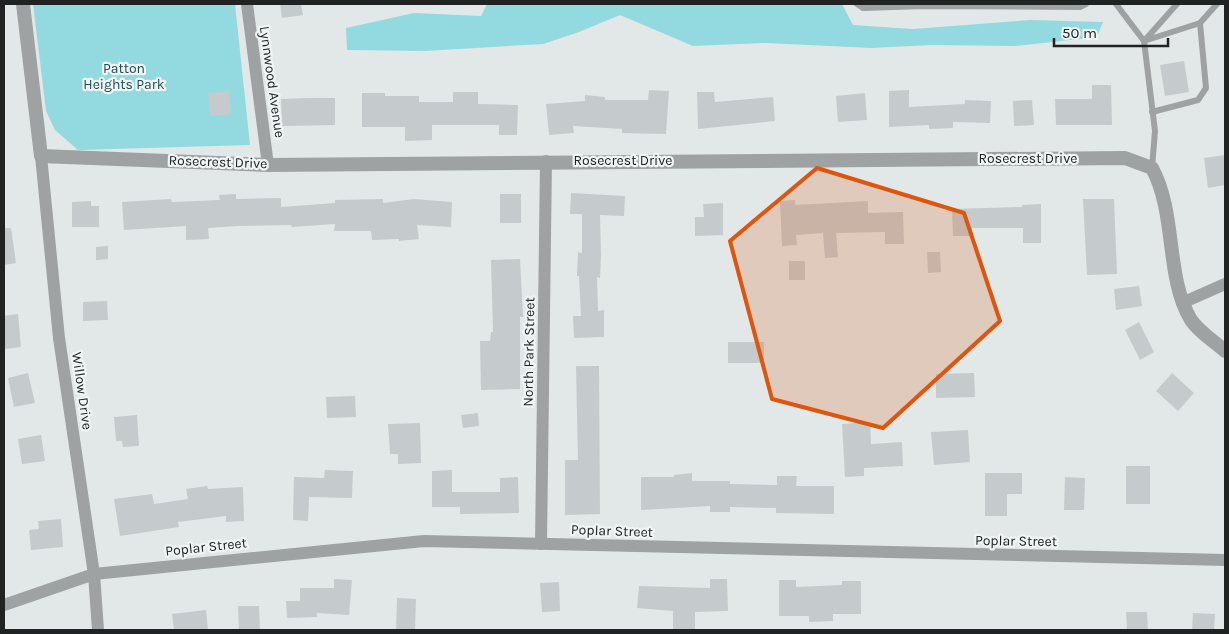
<svg xmlns="http://www.w3.org/2000/svg" width="1229" height="634" font-family="Karla,sans-serif">
	<style>
		.green { fill: #92dae0 }
		.building { fill: #c5cbcc }
		.lines { fill: none; stroke-linecap: round; stroke-linejoin: round }
		.service { stroke: #9fa2a2; stroke-width: 6 }
		.minor { stroke: #9fa2a2; stroke-width: 12 }
		.tertiary { stroke: #9fa2a2; stroke-width: 14 }
		.marked { fill: #de560d; fill-opacity: 0.2; stroke: #de560d; stroke-width: 4; stroke-linejoin: round }
		.labels { text-anchor: middle; dominant-baseline: central; stroke-width: 4.5; stroke-linejoin: round; paint-order: stroke }
		.park-label { font-size: 14px; fill: #1e4b4e; stroke: #eff5f6 }
		.street-label { font-size: 14px; fill: #212323; stroke: #eff5f6 }
	</style>
	<rect width="100%" height="100%" fill="#e2e8e8"/>
	<!-- green -->
	<g class="green">
		<polygon points="33,4 235,4 250,145 78,150 55,130 46,111"/>
		<polygon points="487,4 842,4 853,25 913,29 1030,20 1103,22 1097,37 1016,46 932,45 871,48 766,43 693,46 620,15 579,32 543,44 425,51 347,50 346,28 414,13 481,16"/>
	</g>
	<!-- building -->
	<g class="building">
		<polygon points="280,4 301,4 303,15 282,18"/>
		<polygon points="1184,61 1189,92 1165,96 1160,65"/>
		<polygon points="1092,85 1111,85 1112,125 1056,125 1055,99 1092,99"/>
		<polygon points="649,90 669,91 666,134 622,133 622,129 573,126 574,133 549,135 546,104 585,101 585,95 605,97 605,100 648,100"/>
		<polygon points="909,90 909,107 965,104 965,100 991,101 990,123 953,122 953,128 929,129 929,125 889,127 889,91"/>
		<polygon points="229,91 231,114 210,116 208,93"/>
		<polygon points="453,92 478,92 478,104 518,105 517,135 499,135 499,125 432,125 432,140 405,141 405,127 362,127 362,93 385,93 385,96 419,96 419,102 453,102"/>
		<polygon points="697,92 714,92 715,102 773,97 775,121 698,129"/>
		<polygon points="865,93 867,120 838,122 836,96"/>
		<polygon points="307,98 335,98 335,125 282,126 281,99"/>
		<polygon points="1032,100 1034,125 1014,126 1013,101"/>
		<polygon points="1225,155 1225,185 1208,188 1204,158"/>
		<polygon points="571,193 625,196 624,216 600,215 601,256 600,278 597,277 598,311 604,310 604,337 574,338 573,316 581,316 579,276 577,276 578,252 582,253 582,214 570,214"/>
		<polygon points="236,194 236,199 281,198 281,207 335,203 335,200 383,199 383,203 414,199 452,202 451,227 417,225 419,239 399,241 399,239 372,240 371,231 334,231 335,224 292,227 291,225 238,226 208,228 209,239 186,240 186,226 124,230 122,202 171,199 172,202 220,200 219,195"/>
		<rect x="500" y="194" width="21" height="29"/>
		<polygon points="1083,199 1114,199 1117,274 1087,275"/>
		<polygon points="795,200 795,205 868,201 868,213 903,212 904,244 885,244 885,232 836,233 838,257 825,258 823,233 796,235 797,245 782,246 780,201"/>
		<polygon points="91,201 91,206 99,206 99,227 72,227 72,202"/>
		<polygon points="723,203 723,235 695,236 695,217 704,217 703,204"/>
		<polygon points="1041,204 1041,243 1023,243 1023,228 972,228 972,236 953,236 952,209 1022,207 1022,205"/>
		<polygon points="4,228 11,228 16,263 4,265"/>
		<polygon points="108,246 108,259 96,260 96,247"/>
		<polygon points="927,252 940,252 941,272 928,273"/>
		<polygon points="520,259 523,317 520,317 520,389 481,390 480,341 490,341 491,332 493,332 491,260"/>
		<rect x="789" y="261" width="16" height="19"/>
		<polygon points="1139,286 1142,306 1116,310 1114,289"/>
		<polygon points="107,301 108,320 83,321 83,302"/>
		<polygon points="18,314 21,347 5,349 4,316"/>
		<polygon points="1139,322 1154,352 1140,360 1125,330"/>
		<rect x="728" y="342" width="36" height="21"/>
		<polygon points="576,366 599,366 600,514 565,515 565,460 578,460"/>
		<polygon points="28,373 35,403 14,407 8,378"/>
		<polygon points="974,373 975,397 936,398 936,374"/>
		<polygon points="1172,373 1194,393 1178,411 1156,391"/>
		<polygon points="355,396 356,417 327,418 326,397"/>
		<polygon points="478,413 479,426 463,428 461,415"/>
		<polygon points="137,415 139,446 123,447 122,441 116,441 114,417"/>
		<polygon points="870,422 871,444 902,442 903,466 864,468 864,476 845,477 842,424"/>
		<polygon points="420,423 421,463 398,464 398,454 390,454 388,424"/>
		<polygon points="968,430 970,462 934,465 931,432"/>
		<polygon points="41,435 45,461 22,464 18,439"/>
		<rect x="1126" y="466" width="24" height="38"/>
		<polygon points="325,470 353,471 352,498 309,497 308,521 293,520 294,477 324,478"/>
		<polygon points="452,470 452,492 500,492 500,478 518,477 519,513 460,514 460,507 432,507 432,471"/>
		<polygon points="692,473 692,481 730,481 730,484 777,485 777,476 797,476 796,486 834,486 834,514 776,513 776,508 730,507 730,512 710,512 710,506 641,510 641,477 674,477 674,475"/>
		<polygon points="985,473 1022,473 1022,494 1007,494 1007,516 985,516"/>
		<polygon points="1065,477 1085,478 1084,510 1064,510"/>
		<polygon points="207,486 208,489 243,487 244,521 226,522 226,516 178,522 179,527 120,536 114,499 152,494 154,504 188,499 186,489"/>
		<polygon points="61,519 63,547 31,550 29,530 39,529 38,521"/>
		<polygon points="334,579 352,580 349,615 317,613 317,617 287,618 286,601 300,601 300,588 334,588"/>
		<polygon points="710,579 727,579 728,611 695,612 695,630 673,630 673,611 637,608 639,586 710,588"/>
		<polygon points="779,580 796,580 796,587 842,585 842,581 861,581 861,614 833,614 833,621 809,622 809,616 779,616"/>
		<polygon points="559,582 560,611 542,612 540,583"/>
		<polygon points="397,598 416,599 415,630 396,630"/>
		<polygon points="238,606 259,606 260,630 239,630"/>
		<polygon points="206,610 208,630 174,630 172,614"/>
		<polygon points="1126,612 1147,612 1148,630 1127,630"/>
		<polygon points="1193,613 1215,614 1214,630 1192,630"/>
	</g>
	<g class="lines">
		<!-- service -->
		<g class="service">
			<polyline points="857,4 863,8 924,6 1080,7 1086,4"/>
			<polyline points="1116,4 1144,41 1155,131 1152,168"/>
			<polyline points="1145,40 1177,4"/>
			<polyline points="1144,41 1200,23 1217,4"/>
			<polyline points="1152,112 1198,100 1206,88 1200,23"/>
		</g>
		<!-- minor -->
		<g class="minor">
			<polyline points="247,4 268,165"/>
			<polyline points="41,156 59,338 94,574 98,630"/>
			<polyline points="1182,303 1225,284"/>
			<polyline points="541,544 546,161"/>
			<polyline points="4,605 94,574 424,541 1225,560"/>
		</g>
		<!-- tertiary -->
		<path class="tertiary" d="M23,4L41,156L268,165L1125,158L1152,168C1177,214 1165,277 1191,320C1199,332 1215,342 1225,351"/>
	</g>
	<!-- marked area -->
	<path class="marked" d="M817,168L964,213L1000,321L883,428L772,399L730,241Z"/>
	<g class="labels">
		<!-- park labels -->
		<g class="park-label">
			<text x="124" y="68">Patton<tspan x="124" dy="16">Heights Park</tspan></text>
		</g>
		<!-- street labels -->
		<g class="street-label">
			<text transform="translate(272 82) rotate(82)">Lynnwood Avenue</text>
			<text x="1028" y="158">Rosecrest Drive</text>
			<text x="623" y="160">Rosecrest Drive</text>
			<text transform="translate(218 162) rotate(2)">Rosecrest Drive</text>
			<text transform="translate(529 352) rotate(-89)">North Park Street</text>
			<text transform="translate(82 391) rotate(82)">Willow Drive</text>
			<text transform="translate(612 531) rotate(2)">Poplar Street</text>
			<text transform="translate(1016 541) rotate(1)">Poplar Street</text>
			<text transform="translate(206 547) rotate(-6)">Poplar Street</text>
		</g>
	</g>
	<!-- border -->
	<rect width="1229" height="634" fill="none" stroke="#212323" stroke-width="10"/>
	<!-- scale -->
	<path d="M1054 38v8h114v-8" fill="none" stroke="#212323" stroke-width="2.5"/>
	<text x="1062" y="38" font-size="15" fill="#212323" stroke="#eff5f6" stroke-width="4" paint-order="stroke">50 m</text>
</svg>
